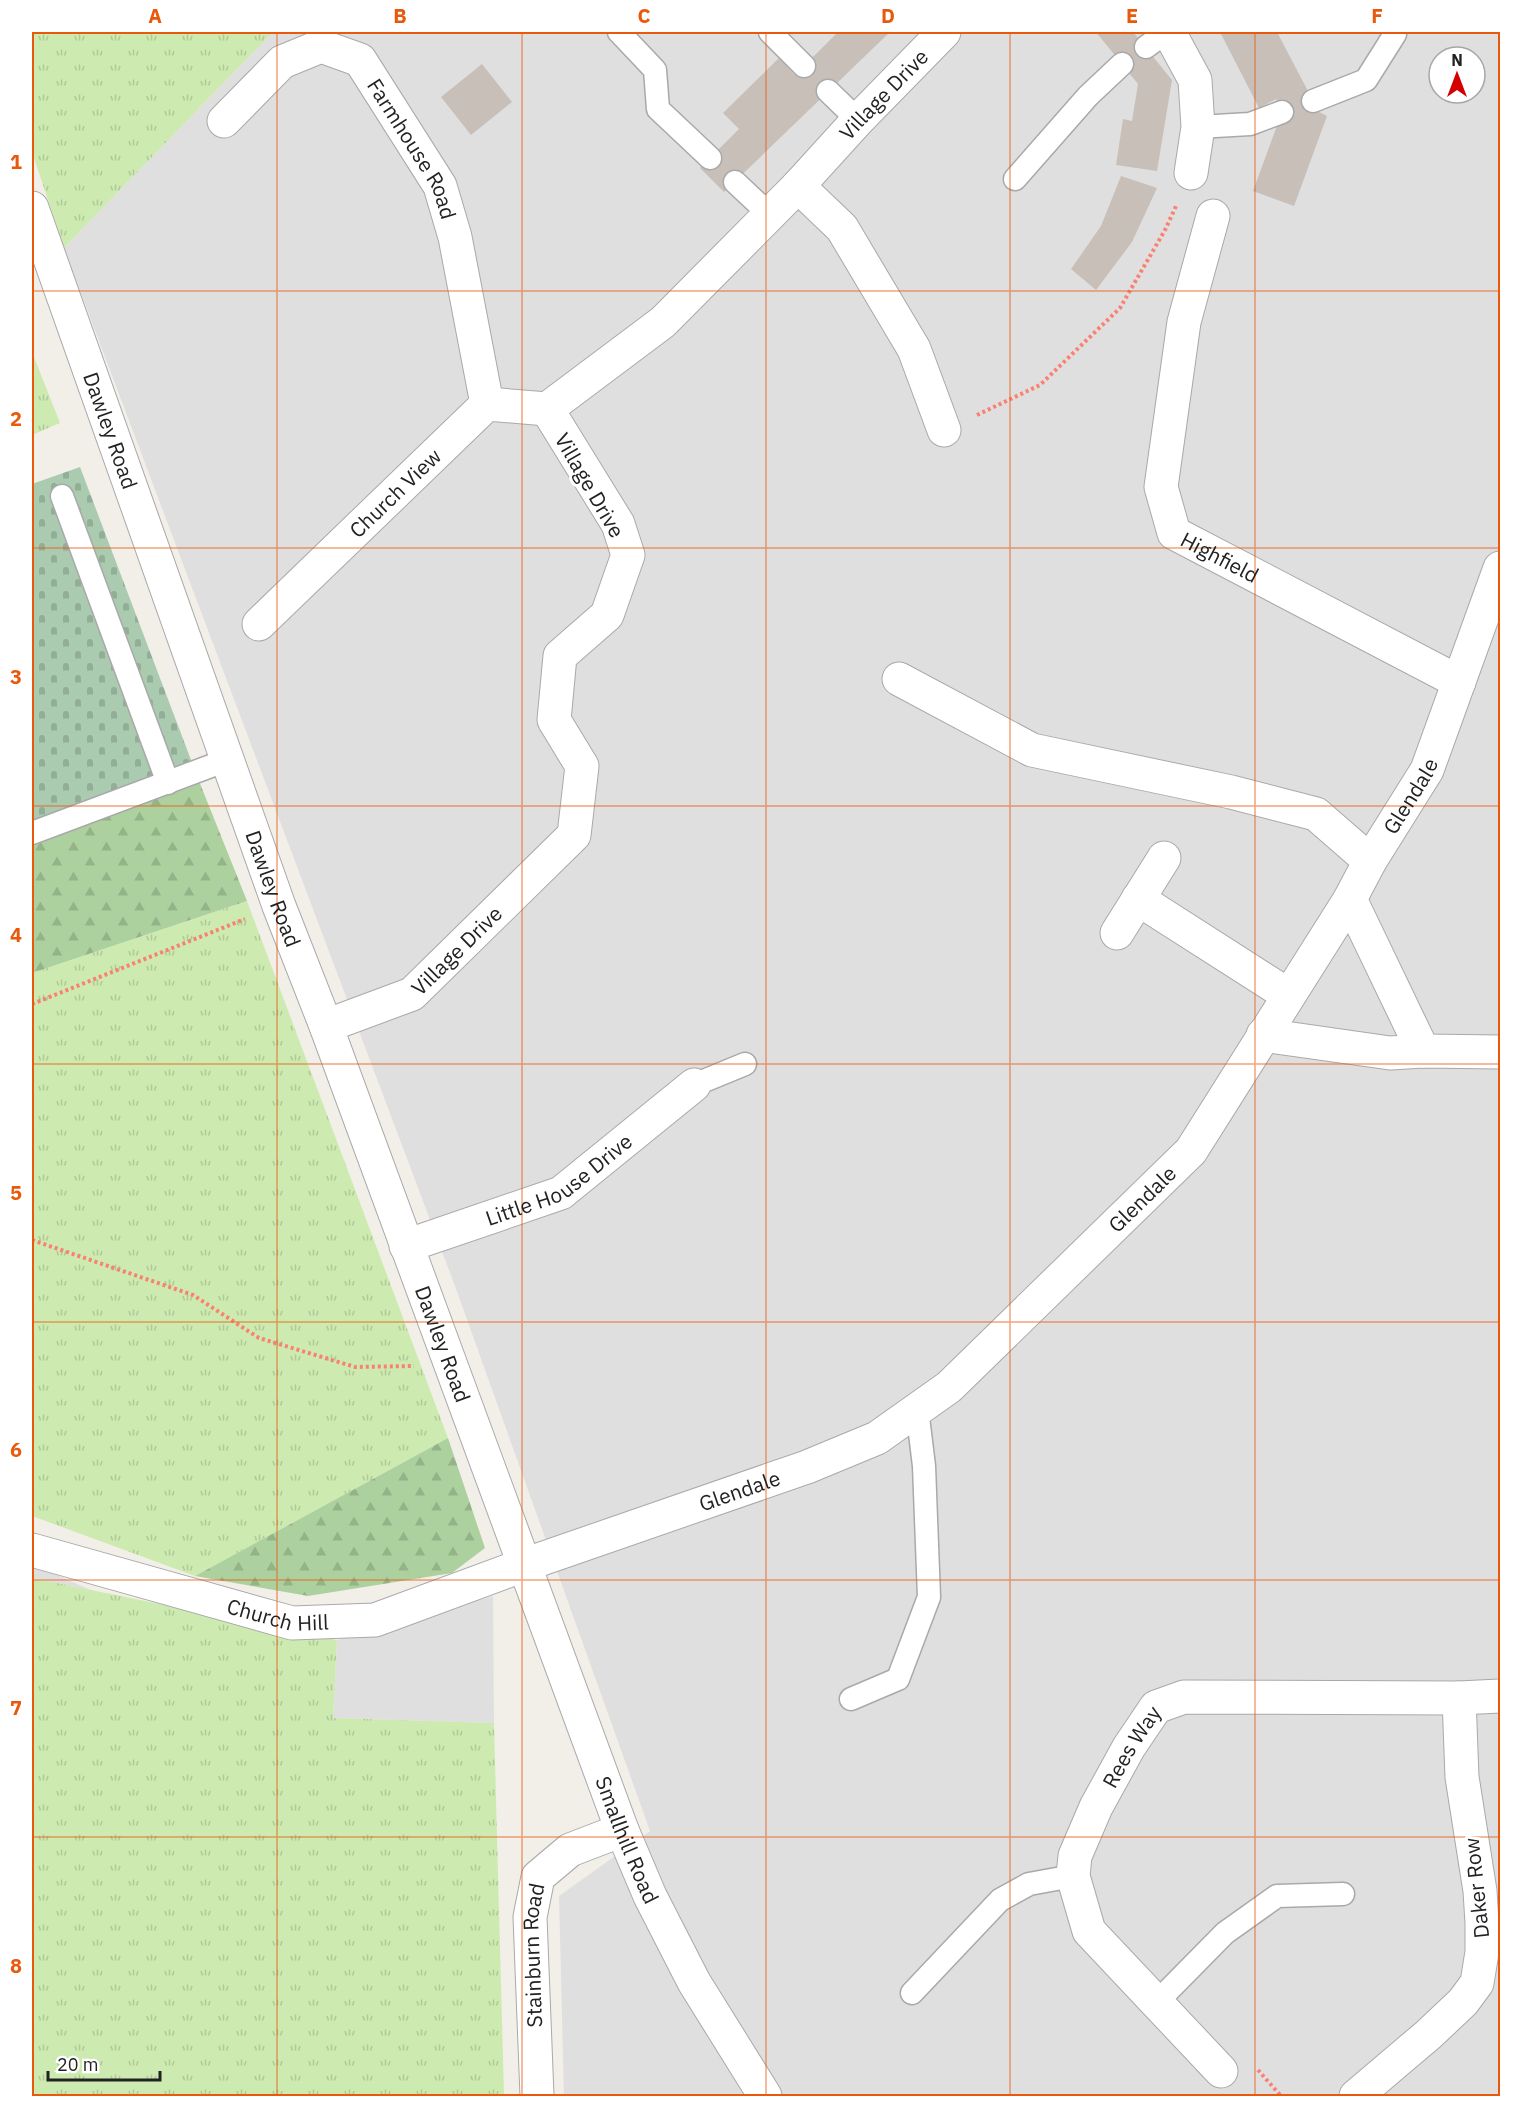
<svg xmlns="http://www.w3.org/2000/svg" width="1532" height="2128" font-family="'IBM Plex Sans',sans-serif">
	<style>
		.residential { fill: #e0dfdf; fill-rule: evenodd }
		.grass { fill: url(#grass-tufts) }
		.forest { fill: url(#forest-firs) }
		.cemetery { fill: url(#cemetery-stones) }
		.building { fill: #c7bfb8 }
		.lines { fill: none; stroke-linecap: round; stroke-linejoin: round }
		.service-casing { stroke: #a9a9a9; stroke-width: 25 }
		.minor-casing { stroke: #a9a9a9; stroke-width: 35 }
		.path { stroke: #fa8072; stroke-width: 4; stroke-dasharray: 3 3; stroke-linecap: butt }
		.service { stroke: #fff; stroke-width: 22 }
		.minor { stroke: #fff; stroke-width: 33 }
		.grid { fill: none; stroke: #e8590c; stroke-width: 1.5; stroke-opacity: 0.55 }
		.labels { text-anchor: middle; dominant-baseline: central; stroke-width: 6; stroke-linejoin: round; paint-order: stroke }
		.street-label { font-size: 21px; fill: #222; stroke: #fff }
		.neatline { fill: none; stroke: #e8590c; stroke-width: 2 }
		.grid-label { font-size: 20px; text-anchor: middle; font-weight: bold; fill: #e8590c }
	</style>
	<defs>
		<pattern id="grass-tufts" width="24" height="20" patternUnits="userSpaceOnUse" patternTransform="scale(1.5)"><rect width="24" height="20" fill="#cdebb0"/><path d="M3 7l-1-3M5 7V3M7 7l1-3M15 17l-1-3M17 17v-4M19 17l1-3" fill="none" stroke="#b0c997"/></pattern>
		<pattern id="forest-firs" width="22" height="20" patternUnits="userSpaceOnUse" patternTransform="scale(1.5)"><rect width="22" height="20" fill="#add19e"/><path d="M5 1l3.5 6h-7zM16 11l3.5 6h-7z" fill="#95b388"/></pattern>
		<pattern id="cemetery-stones" width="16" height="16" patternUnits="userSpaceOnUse" patternTransform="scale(1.5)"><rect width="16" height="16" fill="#aacbaf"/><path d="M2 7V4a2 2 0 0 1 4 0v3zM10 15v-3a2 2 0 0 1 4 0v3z" fill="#92ae96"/></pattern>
	</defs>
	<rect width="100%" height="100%" fill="#f2efe9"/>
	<!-- residential -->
	<g class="residential">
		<path d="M273,32H1500V2096H564L559,1896L650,1831L455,1286L64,248ZM1439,57H1475V93H1439Z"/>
		<polygon points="32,1564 93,1591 32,1578"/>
		<polygon points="493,1596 494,1723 333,1718 337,1640"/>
	</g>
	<!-- grass -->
	<g class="grass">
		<polygon points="32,32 273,32 64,248 32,152"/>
		<polygon points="32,352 60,423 32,435"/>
		<polygon points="247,901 448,1438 195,1576 32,1516 32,973"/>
		<polygon points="32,1578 337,1640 333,1718 494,1723 504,2096 32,2096"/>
	</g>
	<!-- forest -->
	<g class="forest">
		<polygon points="199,781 247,901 32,973 32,846"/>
		<polygon points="448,1438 485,1548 452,1573 308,1596 195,1576"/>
	</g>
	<!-- cemetery -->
	<polygon class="cemetery" points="80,467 199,781 32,846 32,484"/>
	<!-- building -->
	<g class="building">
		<polygon points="834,32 890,32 724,192 700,168 739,129 723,113 779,58 795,75 836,34"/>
		<polygon points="1096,32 1133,32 1172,80 1157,171 1116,165 1123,119 1132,121 1138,84"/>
		<polygon points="1220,32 1277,32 1319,112 1327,116 1294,206 1253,191 1282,112 1276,99 1259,108"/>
		<polygon points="482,64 512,102 471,135 441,97"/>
		<polygon points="1121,176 1157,188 1132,242 1096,290 1071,269 1101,226"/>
	</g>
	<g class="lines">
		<defs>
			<g id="service">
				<polyline points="619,32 655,70 658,109 710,158"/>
				<polyline points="770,32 804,66"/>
				<polyline points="1146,47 1166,32"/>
				<polyline points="828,91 858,120"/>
				<polyline points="1313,101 1366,80 1395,34"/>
				<polyline points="1198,127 1250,124 1282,112"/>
				<polyline points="1015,179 1088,96 1122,64"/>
				<polyline points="735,182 769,214"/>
				<polyline points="62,496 168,783"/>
				<polyline points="32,833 227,760"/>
				<polyline points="694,1085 745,1064"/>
				<polyline points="851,1699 898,1679 929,1597 924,1466 917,1409"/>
				<polyline points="912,1993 1000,1900 1029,1884 1073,1876"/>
				<polyline points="1156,2003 1225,1933 1277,1896 1343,1894"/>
			</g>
			<g id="minor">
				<polyline points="1169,32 1195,80 1198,127 1191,173"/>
				<path id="s1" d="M224,121L282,62L321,46L360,60L440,186L455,237L487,404"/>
				<polyline points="798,186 842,228 914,349 944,430"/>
				<path id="s2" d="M32,208L279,906L326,1026L622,1830L650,1896L694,1982L765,2096"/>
				<path id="s3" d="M1213,216L1184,322L1161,487L1174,533L1459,682"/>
				<path id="s4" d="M259,624L487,404L547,409"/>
				<polyline points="899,679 1032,750 1231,792 1316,814 1370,861"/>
				<polyline points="1138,899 1288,995"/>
				<polyline points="1350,899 1423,1051"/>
				<polyline points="1117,933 1164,858"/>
				<path id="s5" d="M326,1026L412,994L574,835L582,766L554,720L560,656L607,615L628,555L618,524L547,409L663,322L798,186L858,120L944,32"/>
				<polyline points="1263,1035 1390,1053 1423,1051 1500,1052"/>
				<path id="s6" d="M406,1246L561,1193L694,1085"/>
				<path id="s7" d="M32,1550L292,1623L375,1620L524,1565L807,1467L877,1438L949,1387L1191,1151L1350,899L1370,861L1427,770L1500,568"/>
				<path id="s8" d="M1221,2071L1089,1931L1073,1876L1075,1856L1096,1807L1129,1747L1156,1707L1184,1697L1459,1698L1500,1696"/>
				<path id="s9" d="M537,2096L530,1917L538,1877L570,1850L622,1830"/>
				<polyline points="1356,2096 1428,2035 1463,2002 1477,1983 1482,1952 1482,1923 1480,1891 1462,1777 1459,1698"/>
			</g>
		</defs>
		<!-- service casing -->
		<use href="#service" class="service-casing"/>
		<!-- minor casing -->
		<use href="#minor" class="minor-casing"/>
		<!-- path -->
		<g class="path">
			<polyline points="977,415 1040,385 1120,308 1165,230 1177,204"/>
			<polyline points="32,1004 245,919"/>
			<polyline points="32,1240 193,1295 259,1338 355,1367 414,1366"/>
			<polyline points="1258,2070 1281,2096"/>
		</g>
		<!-- service -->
		<use href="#service" class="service"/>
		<!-- minor -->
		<use href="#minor" class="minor"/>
	</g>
	<!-- grid -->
	<path class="grid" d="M277,32V2096M522,32V2096M766,32V2096M1010,32V2096M1255,32V2096M32,291H1500M32,548H1500M32,806H1500M32,1064H1500M32,1322H1500M32,1580H1500M32,1837H1500"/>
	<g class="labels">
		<!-- street labels -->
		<g class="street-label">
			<text stroke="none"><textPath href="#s5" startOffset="1262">Village Drive</textPath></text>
			<text stroke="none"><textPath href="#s1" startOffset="270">Farmhouse Road</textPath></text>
			<text stroke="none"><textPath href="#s2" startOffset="236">Dawley Road</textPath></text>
			<text transform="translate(590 485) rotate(60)">Village Drive</text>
			<text stroke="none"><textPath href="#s4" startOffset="189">Church View</textPath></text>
			<text stroke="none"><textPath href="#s3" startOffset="376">Highfield</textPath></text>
			<text stroke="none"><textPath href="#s7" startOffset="1731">Glendale</textPath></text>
			<text stroke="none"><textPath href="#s2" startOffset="722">Dawley Road</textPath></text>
			<text stroke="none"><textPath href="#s5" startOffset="154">Village Drive</textPath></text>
			<text stroke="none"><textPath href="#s6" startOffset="168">Little House Drive</textPath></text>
			<text stroke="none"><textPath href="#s7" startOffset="1245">Glendale</textPath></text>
			<text stroke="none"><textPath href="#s2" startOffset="1208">Dawley Road</textPath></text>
			<text stroke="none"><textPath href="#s7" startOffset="740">Glendale</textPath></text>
			<text stroke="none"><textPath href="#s7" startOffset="255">Church Hill</textPath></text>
			<text stroke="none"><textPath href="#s8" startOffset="393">Rees Way</textPath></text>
			<text stroke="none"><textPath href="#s2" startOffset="1737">Smallhill Road</textPath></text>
			<text transform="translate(1476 1888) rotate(-96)">Daker Row</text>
			<text stroke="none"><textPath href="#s9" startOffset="141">Stainburn Road</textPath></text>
		</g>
	</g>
	<!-- border -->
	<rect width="1532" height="2128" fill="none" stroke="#ffffff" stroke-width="66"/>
	<!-- north arrow -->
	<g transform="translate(1457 75)"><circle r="28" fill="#ffffff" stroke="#a7a7a7" stroke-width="1.5"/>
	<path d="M0-4.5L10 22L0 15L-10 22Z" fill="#d40000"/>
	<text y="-9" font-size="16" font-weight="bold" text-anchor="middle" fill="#222222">N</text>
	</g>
	<!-- scale -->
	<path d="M48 2071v9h112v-9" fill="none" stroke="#222222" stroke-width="3"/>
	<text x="57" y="2071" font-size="18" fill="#222222" stroke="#ffffff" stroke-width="4.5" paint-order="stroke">20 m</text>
	<rect x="33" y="33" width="1466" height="2062" class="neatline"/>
	<g class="grid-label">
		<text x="155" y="23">A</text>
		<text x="400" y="23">B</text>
		<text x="644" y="23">C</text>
		<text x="888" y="23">D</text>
		<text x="1132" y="23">E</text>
		<text x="1377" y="23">F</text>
		<text x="16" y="169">1</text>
		<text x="16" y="426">2</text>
		<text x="16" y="684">3</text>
		<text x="16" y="942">4</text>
		<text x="16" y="1200">5</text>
		<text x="16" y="1457">6</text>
		<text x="16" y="1715">7</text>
		<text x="16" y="1973">8</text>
	</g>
</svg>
